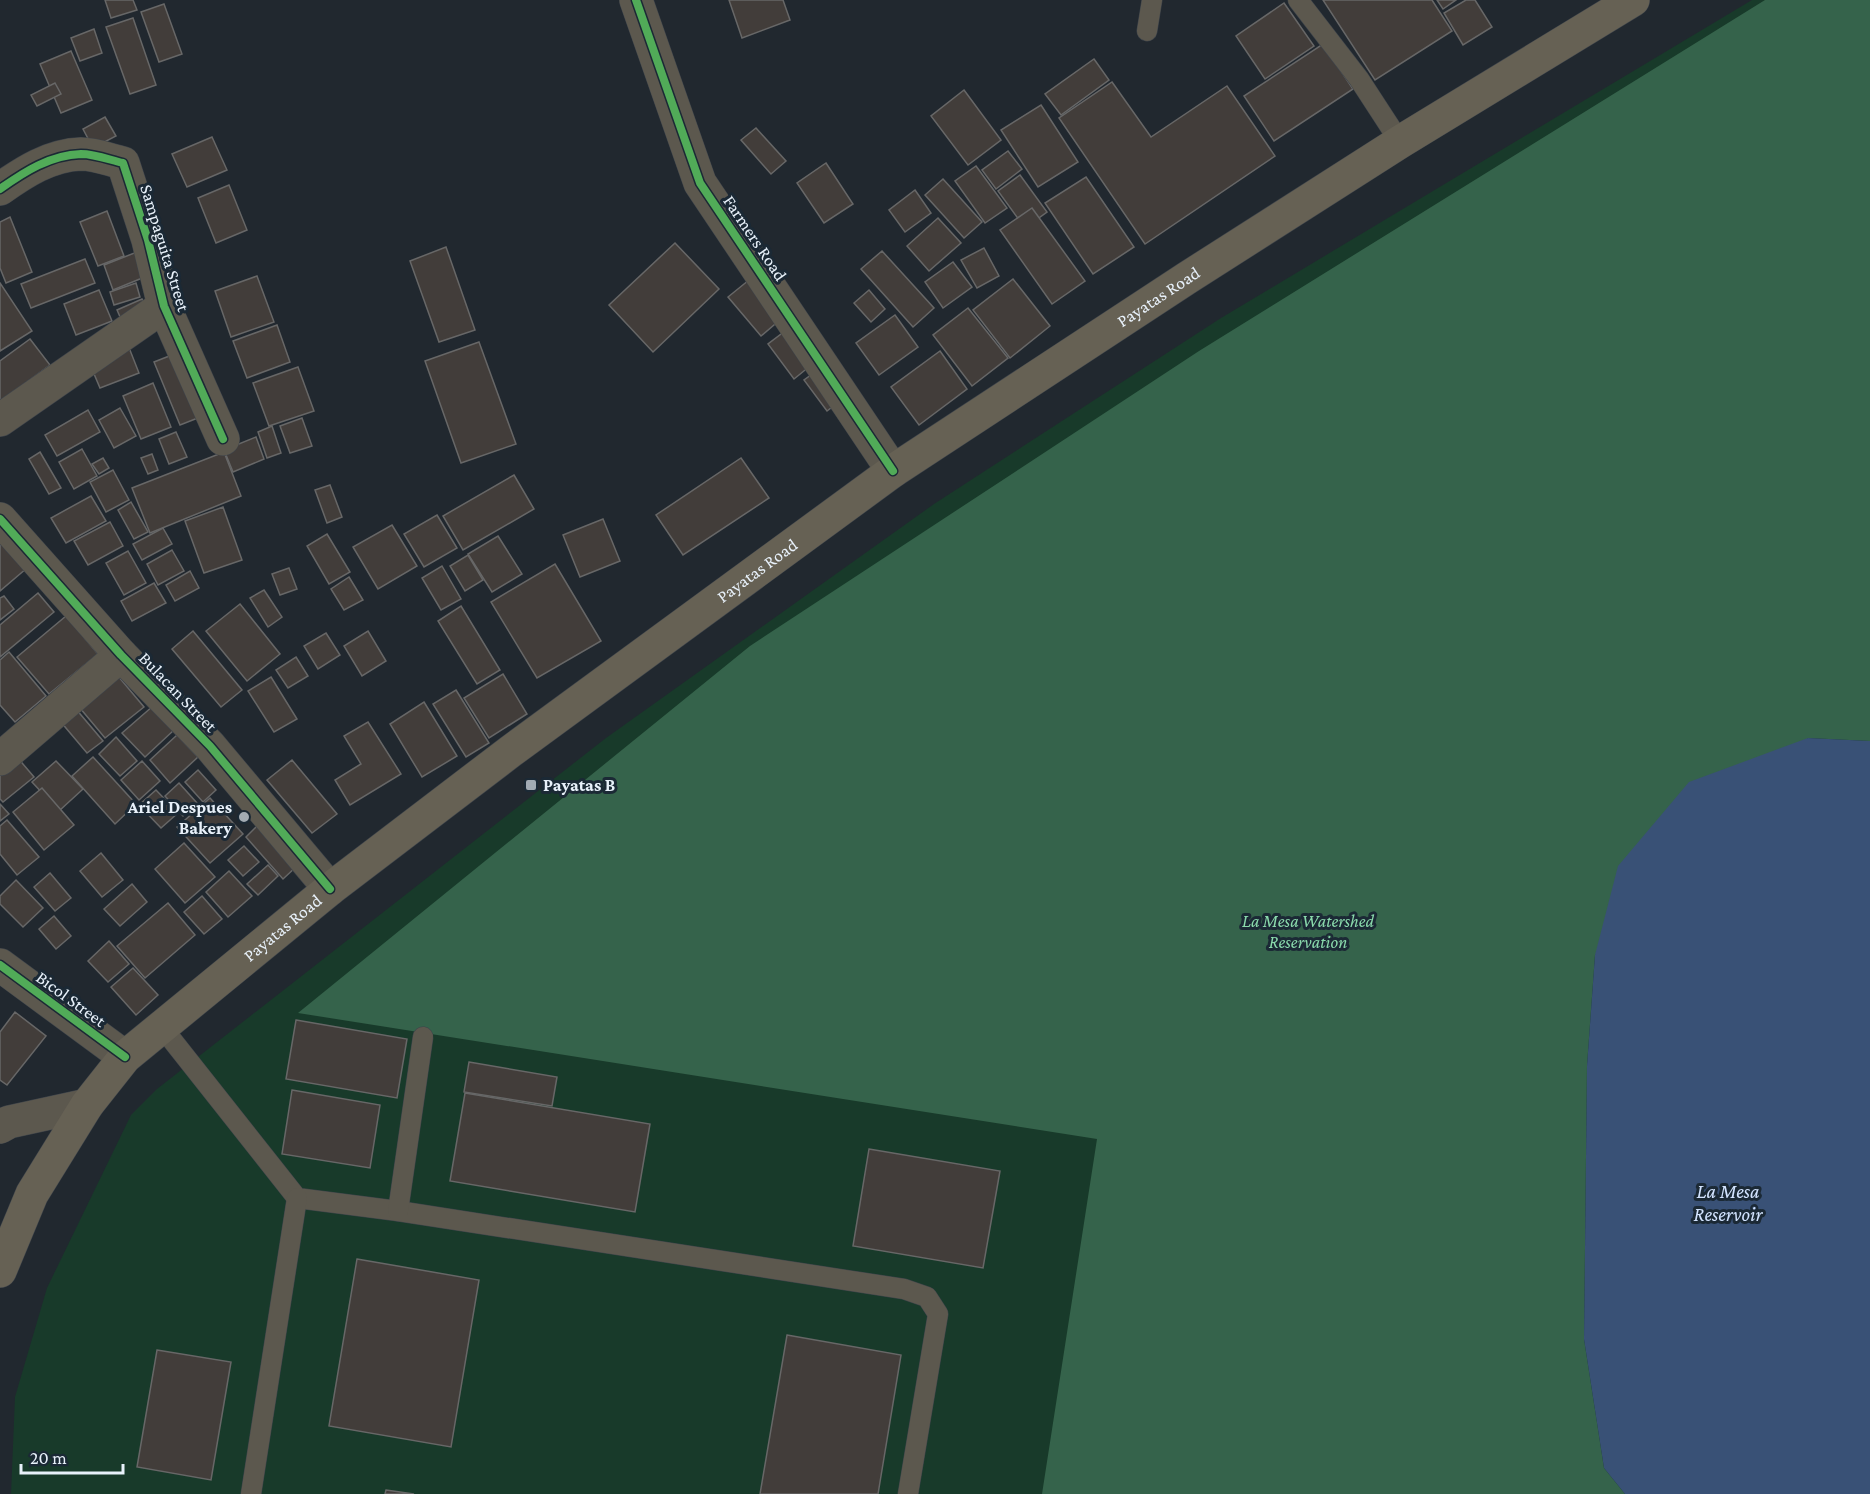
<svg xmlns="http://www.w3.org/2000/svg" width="1870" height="1494" font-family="'Crimson Pro',serif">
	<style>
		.green { fill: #183a2a }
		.forest { fill: #35634b }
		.water { fill: #395176 }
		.building { fill: #423d3a; stroke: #676767; stroke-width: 1.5 }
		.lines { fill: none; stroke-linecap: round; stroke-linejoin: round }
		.lane-casing { stroke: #3e444b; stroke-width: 21 }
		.street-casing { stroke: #3e444b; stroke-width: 34 }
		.primary-casing { stroke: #3e444b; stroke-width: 34 }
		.lane { stroke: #5c584e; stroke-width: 20 }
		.street { stroke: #5c584e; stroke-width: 33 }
		.primary { stroke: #666154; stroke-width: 33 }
		.cycleway-casing { stroke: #1b2935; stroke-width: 11 }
		.cycleway { stroke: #51ab58; stroke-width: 8 }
		.poi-dot { fill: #a2abb3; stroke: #1b2935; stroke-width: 2 }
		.labels { text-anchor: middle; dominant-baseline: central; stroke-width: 6; stroke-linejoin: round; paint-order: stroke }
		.street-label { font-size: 18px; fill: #e8f1fa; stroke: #1b2935 }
		.poi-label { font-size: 18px; font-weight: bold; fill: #e8f1fa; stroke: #1b2935; text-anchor: start }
		.park-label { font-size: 18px; font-style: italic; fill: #8adaac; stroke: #1b2935 }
		.water-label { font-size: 20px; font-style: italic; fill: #d3e4ff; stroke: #1b2935 }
	</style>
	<rect width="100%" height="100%" fill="#21282f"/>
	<!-- green -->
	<polygon class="green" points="1752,0 1870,0 1870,1494 11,1494 15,1397 47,1288 131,1115 157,1089 606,738 934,504 1221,318"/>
	<!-- forest -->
	<polygon class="forest" points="1765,0 1870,0 1870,741 1808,738 1595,955 1587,1066 1584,1339 1604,1468 1625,1494 1042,1494 1097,1139 298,1013 750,646 1199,351"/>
	<!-- water -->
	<polygon class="water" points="1808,738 1870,741 1870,1494 1625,1494 1604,1468 1584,1339 1587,1066 1595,955 1618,866 1689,782"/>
	<!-- building -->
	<g class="building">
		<polygon points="105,0 133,0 137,10 111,18"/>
		<polygon points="729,0 783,0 790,20 742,38"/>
		<polygon points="1323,0 1432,0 1452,31 1375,80"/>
		<polygon points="1437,0 1456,0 1443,9"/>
		<polygon points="1466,0 1475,0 1492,27 1463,45 1444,13"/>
		<polygon points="1284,3 1314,46 1265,79 1236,36"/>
		<polygon points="164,4 182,54 159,62 141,12"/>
		<polygon points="133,18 156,85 130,94 106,27"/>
		<polygon points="94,29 102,53 80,61 71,38"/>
		<polygon points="1323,44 1353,89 1274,141 1244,96"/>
		<polygon points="71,51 92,100 61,113 40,64"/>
		<polygon points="1094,59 1109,80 1061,115 1045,94"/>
		<polygon points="1112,82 1151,137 1227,86 1275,156 1145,244 1059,118"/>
		<polygon points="55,83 61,94 37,106 31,95"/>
		<polygon points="964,90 1001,140 968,165 931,116"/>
		<polygon points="1041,105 1078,162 1038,187 1001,130"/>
		<polygon points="105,117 116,136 93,148 83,129"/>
		<polygon points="756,128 786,161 771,174 741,140"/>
		<polygon points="212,137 227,170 187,187 172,154"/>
		<polygon points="1008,151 1022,169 996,189 982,170"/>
		<polygon points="826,163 853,204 824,223 797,183"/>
		<polygon points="976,166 1007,208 985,223 955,181"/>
		<polygon points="1020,175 1047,212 1025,228 998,191"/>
		<polygon points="1086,177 1134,247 1093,274 1045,203"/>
		<polygon points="943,179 982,222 964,238 925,195"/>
		<polygon points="229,185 247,230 216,243 198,198"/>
		<polygon points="915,190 931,213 905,232 889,210"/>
		<polygon points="1032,208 1085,281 1052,304 1000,230"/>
		<polygon points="107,211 124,256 98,266 80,222"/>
		<polygon points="10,217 32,272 6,283 0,268 0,222"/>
		<polygon points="938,218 961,243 929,271 907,246"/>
		<polygon points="675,243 719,289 653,352 609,305"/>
		<polygon points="446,247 475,330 439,342 410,261"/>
		<polygon points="984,248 999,276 977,288 961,260"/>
		<polygon points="142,250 152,274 113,290 104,265"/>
		<polygon points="882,251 934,308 913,327 861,269"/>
		<polygon points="85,259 95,283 31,308 21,284"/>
		<polygon points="953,262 972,287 943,308 925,282"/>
		<polygon points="257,276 274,322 231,337 215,291"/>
		<polygon points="1013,279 1050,326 1010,358 973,310"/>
		<polygon points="749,280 781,319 761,336 728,297"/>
		<polygon points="0,283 32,331 0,351"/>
		<polygon points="136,283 140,297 114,305 110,292"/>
		<polygon points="99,290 112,321 76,335 64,304"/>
		<polygon points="869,290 885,309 871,322 854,303"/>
		<polygon points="142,299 149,315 124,326 117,310"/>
		<polygon points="968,308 1008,358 972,386 933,335"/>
		<polygon points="895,315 918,347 879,375 856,343"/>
		<polygon points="277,325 290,362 247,378 233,341"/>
		<polygon points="789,328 815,362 794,379 768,344"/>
		<polygon points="30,339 50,365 0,402 0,361"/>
		<polygon points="126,340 139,373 100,388 89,362"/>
		<polygon points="479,342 516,444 461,463 425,361"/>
		<polygon points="182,351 208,414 180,425 154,362"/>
		<polygon points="940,351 967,389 919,425 891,387"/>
		<polygon points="298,367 314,411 269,426 253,383"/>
		<polygon points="818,370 840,401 827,411 804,380"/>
		<polygon points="153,383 171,427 141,439 123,396"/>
		<polygon points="120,408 136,436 114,448 99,420"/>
		<polygon points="88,410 100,432 57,456 45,435"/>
		<polygon points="302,418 312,446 290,453 280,426"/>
		<polygon points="272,426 281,453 267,458 258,432"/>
		<polygon points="176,432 187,457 169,464 159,439"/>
		<polygon points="256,437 264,459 233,472 224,450"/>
		<polygon points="82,449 97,476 74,489 59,462"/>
		<polygon points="40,452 61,488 49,494 29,459"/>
		<polygon points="224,452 241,496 150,533 132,488"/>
		<polygon points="152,454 158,470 148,474 141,458"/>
		<polygon points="103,458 109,468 99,474 92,464"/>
		<polygon points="741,458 769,498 683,555 656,515"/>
		<polygon points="113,470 129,500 106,512 90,482"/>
		<polygon points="514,475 534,509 463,550 443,516"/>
		<polygon points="330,485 342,517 327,523 315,490"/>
		<polygon points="91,496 106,521 66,543 51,518"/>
		<polygon points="131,502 148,532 134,539 118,510"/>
		<polygon points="223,507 242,560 204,573 185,521"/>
		<polygon points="437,515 457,548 424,567 404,534"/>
		<polygon points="603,519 620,561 580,577 563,535"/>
		<polygon points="110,522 123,546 88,565 74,541"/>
		<polygon points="392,525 417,566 378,589 353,547"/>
		<polygon points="163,528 172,544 142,560 133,544"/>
		<polygon points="327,534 350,572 329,584 307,546"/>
		<polygon points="0,536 27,568 0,591"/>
		<polygon points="498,536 522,574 492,592 468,554"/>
		<polygon points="172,550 184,571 158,585 147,564"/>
		<polygon points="128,551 146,583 124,595 106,563"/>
		<polygon points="468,555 483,580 465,591 450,566"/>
		<polygon points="555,564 601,641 537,678 491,602"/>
		<polygon points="442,566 461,599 441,610 422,578"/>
		<polygon points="289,568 297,589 280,595 272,574"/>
		<polygon points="190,571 199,588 175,601 166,585"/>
		<polygon points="349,577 363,600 344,610 331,589"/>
		<polygon points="154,583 166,603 132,621 121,601"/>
		<polygon points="264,590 282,617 268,627 250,598"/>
		<polygon points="38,593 54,612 0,657 0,625"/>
		<polygon points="4,596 14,609 0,620 0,598"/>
		<polygon points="240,604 280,654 247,681 206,631"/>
		<polygon points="461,606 500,670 477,684 438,621"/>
		<polygon points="66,616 98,654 49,694 17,657"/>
		<polygon points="193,631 242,690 221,707 172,649"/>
		<polygon points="368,631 386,661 362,676 344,646"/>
		<polygon points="326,633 340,655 318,669 304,646"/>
		<polygon points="9,652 46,696 15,722 0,705 0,660"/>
		<polygon points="296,657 308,676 288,688 276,670"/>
		<polygon points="113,670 144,707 105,738 75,702"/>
		<polygon points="503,674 527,714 489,738 464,698"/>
		<polygon points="271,677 297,719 274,732 248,691"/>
		<polygon points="456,690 489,743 466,757 433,704"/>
		<polygon points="70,702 103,741 87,753 55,715"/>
		<polygon points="424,702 457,756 422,777 390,724"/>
		<polygon points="153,706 174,730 145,757 122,733"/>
		<polygon points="368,722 401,774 350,805 335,780 361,764 344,736"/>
		<polygon points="177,735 198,757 170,783 150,760"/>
		<polygon points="116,737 137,761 120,776 99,754"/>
		<polygon points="17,757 34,777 3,802 0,799 0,771"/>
		<polygon points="93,757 136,804 115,824 72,776"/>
		<polygon points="292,760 337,814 312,833 267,780"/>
		<polygon points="56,761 83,789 59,811 32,782"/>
		<polygon points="142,761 160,781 139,800 121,780"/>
		<polygon points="198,770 216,790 203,802 185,782"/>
		<polygon points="179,783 197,803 183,816 165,796"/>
		<polygon points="42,788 74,825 44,850 13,812"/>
		<polygon points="156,790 178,813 161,828 139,805"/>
		<polygon points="210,798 243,834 210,863 177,827"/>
		<polygon points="0,804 9,814 0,821"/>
		<polygon points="7,820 39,857 17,875 0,854 0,826"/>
		<polygon points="259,824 297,866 283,879 246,837"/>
		<polygon points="184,843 215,877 185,903 155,869"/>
		<polygon points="244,846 259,862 243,876 228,860"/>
		<polygon points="101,853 123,880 102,897 80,871"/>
		<polygon points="268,865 278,876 258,895 247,884"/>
		<polygon points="229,871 252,896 228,917 206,892"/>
		<polygon points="50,873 71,898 55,911 34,887"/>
		<polygon points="16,880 43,908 23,927 0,904 0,896"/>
		<polygon points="132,884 147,902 120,926 104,909"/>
		<polygon points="202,896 222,919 204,934 184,912"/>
		<polygon points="168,903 195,935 145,978 117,946"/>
		<polygon points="54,916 71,936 56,949 39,929"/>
		<polygon points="109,941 129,964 108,982 88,961"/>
		<polygon points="133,968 158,995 136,1015 111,987"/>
		<polygon points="15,1012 46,1036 7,1085 0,1080 0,1032"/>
		<polygon points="296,1020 407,1039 397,1098 286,1079"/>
		<polygon points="469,1062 557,1077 552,1106 464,1092"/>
		<polygon points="292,1090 380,1105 370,1168 282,1154"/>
		<polygon points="465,1093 650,1124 635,1212 450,1181"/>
		<polygon points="869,1149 1000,1171 983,1268 853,1246"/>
		<polygon points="357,1259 479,1280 451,1447 329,1426"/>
		<polygon points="787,1335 901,1355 878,1494 760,1494"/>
		<polygon points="157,1350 231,1362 211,1480 137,1467"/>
		<polygon points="386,1490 414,1494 385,1494"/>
	</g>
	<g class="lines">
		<defs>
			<g id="lane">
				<polyline points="1298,0 1359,79 1400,142"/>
				<polyline points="1147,31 1152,0"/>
				<polyline points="161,1026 297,1198 398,1211 904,1289 927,1297 938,1314 908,1494"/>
				<polyline points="398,1211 423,1037"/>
				<polyline points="251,1494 297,1198"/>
			</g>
			<g id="street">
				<polyline points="636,0 700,183 893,471"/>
				<path d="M0,189C24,172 50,155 81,154C95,154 110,160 123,163L148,240L164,306L223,439"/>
				<polyline points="0,420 164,306"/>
				<polyline points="0,519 121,655 210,746 330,889"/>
				<polyline points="0,759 121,655"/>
				<polyline points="0,965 125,1057"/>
				<polyline points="0,1127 9,1122 87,1105"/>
			</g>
			<g id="primary">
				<path id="s1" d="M0,1271L32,1194L87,1105L125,1057L330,889L511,751L893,471L1187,278L1400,142L1633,0"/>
			</g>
		</defs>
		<!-- lane casing -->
		<use href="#lane" class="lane-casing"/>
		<!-- street casing -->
		<use href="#street" class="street-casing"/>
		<!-- primary casing -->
		<use href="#primary" class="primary-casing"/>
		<!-- lane -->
		<use href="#lane" class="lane"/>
		<!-- street -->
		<use href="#street" class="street"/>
		<!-- primary -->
		<use href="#primary" class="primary"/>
		<defs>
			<g id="cycleway">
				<polyline points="636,0 700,183 893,471"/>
				<path d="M0,189C24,172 50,155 81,154C95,154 110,160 123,163L148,240L164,306L223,439"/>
				<polyline points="0,519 121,655 210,746 330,889"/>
				<polyline points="0,965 125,1057"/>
			</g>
		</defs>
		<!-- cycleway casing -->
		<use href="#cycleway" class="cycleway-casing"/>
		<!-- cycleway -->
		<use href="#cycleway" class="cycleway"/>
	</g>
	<!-- markers -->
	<g class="poi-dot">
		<rect x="525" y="779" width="12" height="12" rx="3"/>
		<circle cx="244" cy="817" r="6"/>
	</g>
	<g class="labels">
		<!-- street labels -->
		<g class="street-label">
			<text transform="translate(755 238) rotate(56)">Farmers Road</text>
			<text transform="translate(165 248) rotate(73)">Sampaguita Street</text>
			<text stroke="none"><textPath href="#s1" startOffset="1533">Payatas Road</textPath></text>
			<text stroke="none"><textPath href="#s1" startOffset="1047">Payatas Road</textPath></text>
			<text transform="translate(178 692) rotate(46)">Bulacan Street</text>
			<text stroke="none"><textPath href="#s1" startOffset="453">Payatas Road</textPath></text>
			<text transform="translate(71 999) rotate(36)">Bicol Street</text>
		</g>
		<!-- poi labels -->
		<g class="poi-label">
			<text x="543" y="785">Payatas B</text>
			<text x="232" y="807" text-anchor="end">Ariel Despues<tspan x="232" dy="21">Bakery</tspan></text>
		</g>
		<!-- park labels -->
		<g class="park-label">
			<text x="1308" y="921">La Mesa Watershed<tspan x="1308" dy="21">Reservation</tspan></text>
		</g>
		<!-- water labels -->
		<g class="water-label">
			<text x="1728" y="1191">La Mesa<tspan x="1728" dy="23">Reservoir</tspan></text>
		</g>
	</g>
	<!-- scale -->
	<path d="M21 1464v9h102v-9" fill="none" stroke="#e8f1fa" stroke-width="3"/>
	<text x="30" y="1464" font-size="18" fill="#e8f1fa" stroke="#1b2935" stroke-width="4.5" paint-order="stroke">20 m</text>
</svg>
